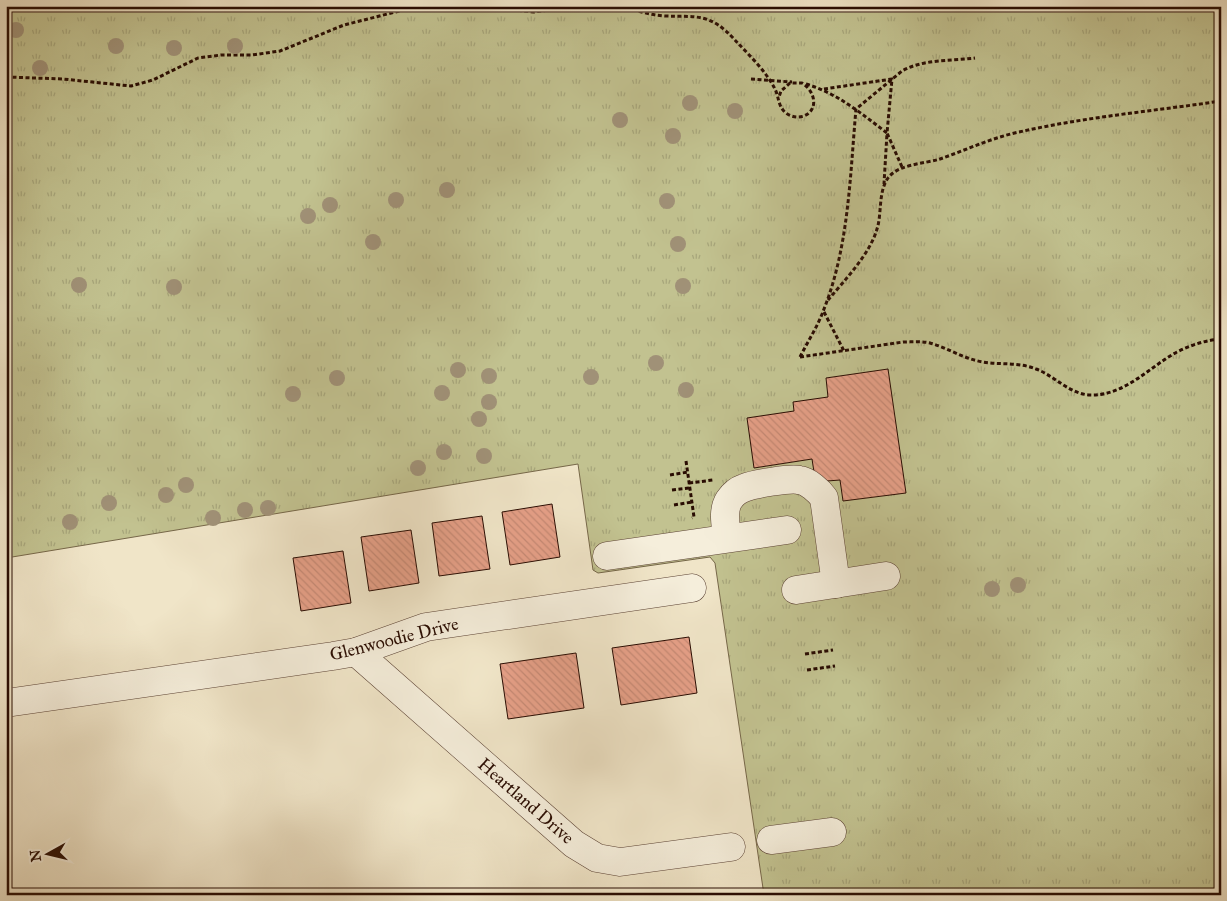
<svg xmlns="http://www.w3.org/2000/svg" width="1227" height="901" font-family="'IM FELL Great Primer',serif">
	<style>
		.grass { fill: url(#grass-tufts); stroke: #766749 }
		.building { fill: url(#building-back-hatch); stroke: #290c02 }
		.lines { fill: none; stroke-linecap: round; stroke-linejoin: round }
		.minor-casing { stroke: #5b4234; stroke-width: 29 }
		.path { stroke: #290c02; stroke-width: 3; stroke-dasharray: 4 2.5; stroke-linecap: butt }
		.minor { stroke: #f5eedb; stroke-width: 28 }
		.tree { fill: #a09177 }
		.labels { text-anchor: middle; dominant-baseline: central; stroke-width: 4; stroke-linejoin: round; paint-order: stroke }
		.street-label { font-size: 18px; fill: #290c02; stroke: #f5eedb }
	</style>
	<defs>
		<pattern id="grass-tufts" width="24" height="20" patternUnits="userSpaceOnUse" patternTransform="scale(1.25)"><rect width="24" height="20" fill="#c2c290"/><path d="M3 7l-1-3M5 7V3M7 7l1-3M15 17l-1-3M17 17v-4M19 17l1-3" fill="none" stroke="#a7a67b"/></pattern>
		<pattern id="building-back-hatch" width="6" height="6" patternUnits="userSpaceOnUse" patternTransform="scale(1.25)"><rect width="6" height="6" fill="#e6a088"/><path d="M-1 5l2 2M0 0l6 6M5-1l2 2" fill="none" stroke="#c58974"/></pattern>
	</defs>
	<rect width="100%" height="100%" fill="#f0e5c8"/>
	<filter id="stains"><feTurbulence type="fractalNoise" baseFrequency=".004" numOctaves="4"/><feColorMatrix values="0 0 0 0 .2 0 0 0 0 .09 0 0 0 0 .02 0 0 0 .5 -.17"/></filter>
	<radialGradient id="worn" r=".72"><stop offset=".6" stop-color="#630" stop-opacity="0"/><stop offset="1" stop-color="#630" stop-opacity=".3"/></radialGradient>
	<!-- grass -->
	<polygon class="grass" points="6,6 1221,6 1221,895 764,895 715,563 710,557 598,573 593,570 578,464 6,558"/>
	<!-- building -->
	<g class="building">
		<polygon points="888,369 906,493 843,501 840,480 827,481 814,472 812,459 754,468 747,418 794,411 793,402 828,397 826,378"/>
		<polygon points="552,504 560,557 510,565 502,512"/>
		<polygon points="482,516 490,569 439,576 432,523"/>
		<polygon points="411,530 419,583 369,591 361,537"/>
		<polygon points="343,551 351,603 301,611 293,558"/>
		<polygon points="689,637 697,693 621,705 612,648"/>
		<polygon points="576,653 584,708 508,719 500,664"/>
	</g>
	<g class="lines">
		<defs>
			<g id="minor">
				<path d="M727,538C726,526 722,511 729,500C733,494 738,490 744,488C753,484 790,478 799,480C808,481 819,491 824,498L836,584"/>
				<polyline points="607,556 787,530"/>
				<polyline points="796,590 886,576"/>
				<polyline points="356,652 574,844 597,858 620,862 731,847"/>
				<polyline points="6,703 333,656 356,652 426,627 692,588"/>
				<polyline points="771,840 832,832"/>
			</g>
		</defs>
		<!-- minor casing -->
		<use href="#minor" class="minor-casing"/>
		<!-- path -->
		<g class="path">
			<polyline points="479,6 534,12 580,6"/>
			<path d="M620,6C635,10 649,15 665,16C697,17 710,13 734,39C748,54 766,71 775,89C779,97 778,107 786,113C791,117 798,118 804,116C820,109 814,90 802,83H790L781,91L779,97"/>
			<polyline points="6,77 63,79 131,86 153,80 198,58 221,55 252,55 280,51 344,25 419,6"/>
			<polyline points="751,79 792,82"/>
			<path d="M806,84C837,93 862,114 887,133L884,184"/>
			<polyline points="824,89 892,79 887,133 902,167"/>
			<path d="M828,300C844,281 870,254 877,229C882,214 878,192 888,178C898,164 924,164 940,159C966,150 991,138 1019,132C1085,117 1154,111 1221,101"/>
			<polyline points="824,312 844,351"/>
			<path d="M800,357L903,342C912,342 921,341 930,343C948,348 964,359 983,362C1001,365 1019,362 1036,369C1055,376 1069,394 1090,395C1125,396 1149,367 1177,352C1191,345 1206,340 1221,339"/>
			<path d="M800,357C808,341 818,326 824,309C849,246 850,175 856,109L902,71C923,59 951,61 975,58"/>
			<polyline points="686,461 694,517 692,518"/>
			<polyline points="670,475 688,472"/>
			<polyline points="689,483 713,480"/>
			<polyline points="672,490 689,488"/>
			<polyline points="674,505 692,502"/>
			<polyline points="805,654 833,650"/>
			<polyline points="807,670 835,666"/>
		</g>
		<!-- minor -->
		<use href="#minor" class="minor"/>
	</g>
	<!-- trees -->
	<g class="tree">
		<circle cx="16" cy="30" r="8"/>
		<circle cx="116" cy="46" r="8"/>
		<circle cx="235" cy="46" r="8"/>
		<circle cx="174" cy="48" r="8"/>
		<circle cx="40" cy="68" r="8"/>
		<circle cx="690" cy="103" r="8"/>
		<circle cx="735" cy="111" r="8"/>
		<circle cx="620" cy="120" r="8"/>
		<circle cx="673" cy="136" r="8"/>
		<circle cx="447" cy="190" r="8"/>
		<circle cx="396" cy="200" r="8"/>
		<circle cx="667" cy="201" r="8"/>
		<circle cx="330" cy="205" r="8"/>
		<circle cx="308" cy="216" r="8"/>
		<circle cx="373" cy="242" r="8"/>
		<circle cx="678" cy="244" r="8"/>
		<circle cx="79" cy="285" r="8"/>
		<circle cx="683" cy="286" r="8"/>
		<circle cx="174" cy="287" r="8"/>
		<circle cx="656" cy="363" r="8"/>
		<circle cx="458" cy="370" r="8"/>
		<circle cx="489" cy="376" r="8"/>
		<circle cx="591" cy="377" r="8"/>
		<circle cx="337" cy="378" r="8"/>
		<circle cx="686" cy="390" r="8"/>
		<circle cx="442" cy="393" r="8"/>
		<circle cx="293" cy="394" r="8"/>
		<circle cx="489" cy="402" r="8"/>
		<circle cx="479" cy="419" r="8"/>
		<circle cx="444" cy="452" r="8"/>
		<circle cx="484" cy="456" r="8"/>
		<circle cx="418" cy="468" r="8"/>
		<circle cx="186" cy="485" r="8"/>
		<circle cx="166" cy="495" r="8"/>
		<circle cx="109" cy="503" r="8"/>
		<circle cx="268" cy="508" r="8"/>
		<circle cx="245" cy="510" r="8"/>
		<circle cx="213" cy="518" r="8"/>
		<circle cx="70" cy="522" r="8"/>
		<circle cx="1018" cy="585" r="8"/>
		<circle cx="992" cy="589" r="8"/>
	</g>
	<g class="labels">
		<!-- street labels -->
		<g class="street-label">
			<text transform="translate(394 639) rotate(-14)">Glenwoodie Drive</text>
			<text transform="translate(526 801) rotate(41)">Heartland Drive</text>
		</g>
	</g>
	<!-- margin -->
	<rect width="1227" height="901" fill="none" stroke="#f0e5c8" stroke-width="25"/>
	<rect x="8" y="8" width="1212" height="886" fill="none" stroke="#290c02" stroke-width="2.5"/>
	<rect x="12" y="12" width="1202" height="876" fill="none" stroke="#290c02"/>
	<!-- north arrow -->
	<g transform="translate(48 854) rotate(262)" stroke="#f5eedb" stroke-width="4" paint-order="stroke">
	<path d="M0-4L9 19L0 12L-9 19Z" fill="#290c02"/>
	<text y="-8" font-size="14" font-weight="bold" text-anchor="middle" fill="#290c02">N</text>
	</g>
	<rect width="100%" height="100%" filter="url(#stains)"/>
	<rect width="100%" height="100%" fill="url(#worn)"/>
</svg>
